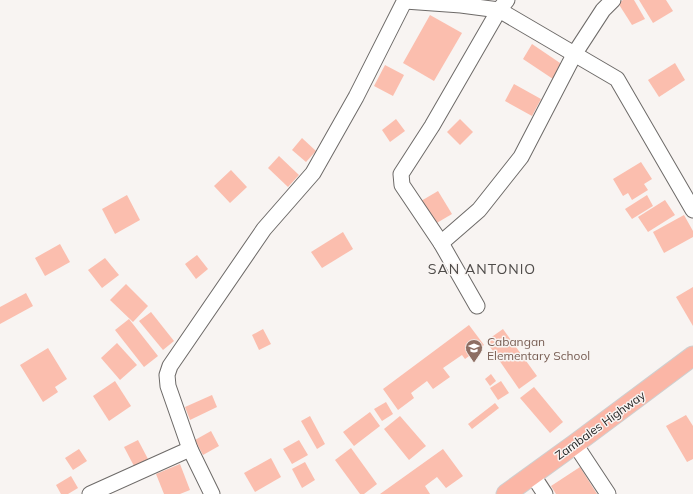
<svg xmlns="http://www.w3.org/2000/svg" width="693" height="494" font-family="Mulish,sans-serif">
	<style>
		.building { fill: #fbbeae }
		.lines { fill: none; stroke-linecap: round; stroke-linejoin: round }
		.minor-casing { stroke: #6d6a68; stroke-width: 17 }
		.major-casing { stroke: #cfcfcf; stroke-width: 21 }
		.minor { stroke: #fff; stroke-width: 15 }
		.major { stroke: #fbb6a6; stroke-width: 19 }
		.labels { text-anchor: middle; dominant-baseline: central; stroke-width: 3; stroke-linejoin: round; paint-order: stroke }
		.education-label { font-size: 12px; fill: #785e54; stroke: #f8f4f2; text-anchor: start }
		.street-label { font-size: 12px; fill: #272625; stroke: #f8f4f2 }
		.quarter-label { font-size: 14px; letter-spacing: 1px; fill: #4f4c4a; stroke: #f8f4f2 }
	</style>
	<rect width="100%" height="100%" fill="#f8f4f2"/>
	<!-- building -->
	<g class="building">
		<polygon points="623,0 634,0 645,19 632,25 618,3"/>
		<polygon points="639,0 666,0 673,11 653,23"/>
		<polygon points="430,15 462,33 434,81 403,63"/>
		<polygon points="532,44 563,65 553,79 523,59"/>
		<polygon points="675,63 685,80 659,97 648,80"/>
		<polygon points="385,65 404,75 393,96 374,86"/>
		<polygon points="514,84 541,99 532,116 505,101"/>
		<polygon points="396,119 405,131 390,142 382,130"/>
		<polygon points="460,119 473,132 460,145 447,132"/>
		<polygon points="302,138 316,151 306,162 292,150"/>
		<polygon points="279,156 299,175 288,187 268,168"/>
		<polygon points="641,162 652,179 644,184 648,190 632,200 628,193 623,196 613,179"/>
		<polygon points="231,170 247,187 230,203 214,186"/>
		<polygon points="438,191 452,214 435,224 421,201"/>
		<polygon points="127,195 140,220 115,234 102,209"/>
		<polygon points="647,195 653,206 632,219 625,209"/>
		<polygon points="665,200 675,215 648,232 638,217"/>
		<polygon points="684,215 693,231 693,237 664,253 653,232"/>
		<polygon points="343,232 353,249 322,268 311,252"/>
		<polygon points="60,244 70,262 45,276 35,258"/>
		<polygon points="197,255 208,269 196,279 185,264"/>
		<polygon points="105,258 119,275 102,288 88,270"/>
		<polygon points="126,284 148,306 133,322 110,300"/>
		<polygon points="693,287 693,326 676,297"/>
		<polygon points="26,293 33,306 0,324 0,307"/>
		<polygon points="151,312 174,341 163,350 139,321"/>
		<polygon points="129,319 158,356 144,367 115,330"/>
		<polygon points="469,325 484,345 465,359 462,355 443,368 450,377 433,389 427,381 411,393 414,398 398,410 383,389"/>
		<polygon points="263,329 271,344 259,350 252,335"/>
		<polygon points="503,329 537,376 519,389 486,341"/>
		<polygon points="117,343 137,365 120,380 101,358"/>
		<polygon points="48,348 67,379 55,387 58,392 43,402 20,365"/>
		<polygon points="491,374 496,381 490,386 485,379"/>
		<polygon points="115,381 131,406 109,421 93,396"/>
		<polygon points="501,381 509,393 498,400 490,388"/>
		<polygon points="534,387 563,422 550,433 520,398"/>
		<polygon points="212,395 217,407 190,420 185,407"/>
		<polygon points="386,402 393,414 382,421 374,409"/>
		<polygon points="495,403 499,408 472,429 468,424"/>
		<polygon points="370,412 380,426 354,446 343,432"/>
		<polygon points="686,415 693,426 693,459 687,462 666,426"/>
		<polygon points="310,416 325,444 317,449 301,421"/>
		<polygon points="400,416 426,446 409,460 384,429"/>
		<polygon points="211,431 219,446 203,455 195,440"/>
		<polygon points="138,440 148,459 134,466 124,447"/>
		<polygon points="299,440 308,455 292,464 283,449"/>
		<polygon points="351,448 377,484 364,494 360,494 335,460"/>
		<polygon points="79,449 87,461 73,470 65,458"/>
		<polygon points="443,449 463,476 446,488 437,477 425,486 430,494 380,494"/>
		<polygon points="271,458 281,477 255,492 244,473"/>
		<polygon points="305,462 315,480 302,488 292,469"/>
		<polygon points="180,464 190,490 180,494 164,494 156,474"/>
		<polygon points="580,467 597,494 556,494 551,486"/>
		<polygon points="71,476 78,488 68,494 61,494 56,485"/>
	</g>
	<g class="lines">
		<defs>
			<g id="minor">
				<polyline points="405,1 461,5 499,10 617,79 693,210"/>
				<polyline points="441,243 479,210 521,157 575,53 603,10 613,0"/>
				<polyline points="477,306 441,243 402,185 401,174 432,126 499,10 507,0"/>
				<polyline points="575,444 608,494"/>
				<polyline points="532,474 545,494"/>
				<polyline points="90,494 190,449"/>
				<polyline points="212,494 190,449 168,386 167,375 170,366 264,229 313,173 356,97 405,0"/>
			</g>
			<polyline id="major" points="506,494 575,444 693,356"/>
		</defs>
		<!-- minor casing -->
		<use href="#minor" class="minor-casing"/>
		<!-- major casing -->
		<use href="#major" class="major-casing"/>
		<!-- minor -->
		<use href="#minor" class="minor"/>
		<!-- major -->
		<use href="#major" class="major"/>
	</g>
	<!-- icons -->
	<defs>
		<symbol id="school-pin" viewBox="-11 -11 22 30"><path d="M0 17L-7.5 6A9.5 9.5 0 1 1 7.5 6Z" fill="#8d6e63" stroke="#f8f4f2"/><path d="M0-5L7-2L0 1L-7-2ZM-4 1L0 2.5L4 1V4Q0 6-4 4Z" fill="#fff"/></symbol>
	</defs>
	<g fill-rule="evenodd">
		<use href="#school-pin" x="464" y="338" width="20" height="27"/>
	</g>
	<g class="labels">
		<!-- education labels -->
		<g class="education-label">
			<text x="487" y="341">Cabangan<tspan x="487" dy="14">Elementary School</tspan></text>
		</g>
		<!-- street labels -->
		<g class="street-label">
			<text transform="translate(600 425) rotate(-36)">Zambales Highway</text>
		</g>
		<!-- quarter labels -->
		<g class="quarter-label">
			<text x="482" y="269">SAN ANTONIO</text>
		</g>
	</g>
</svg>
